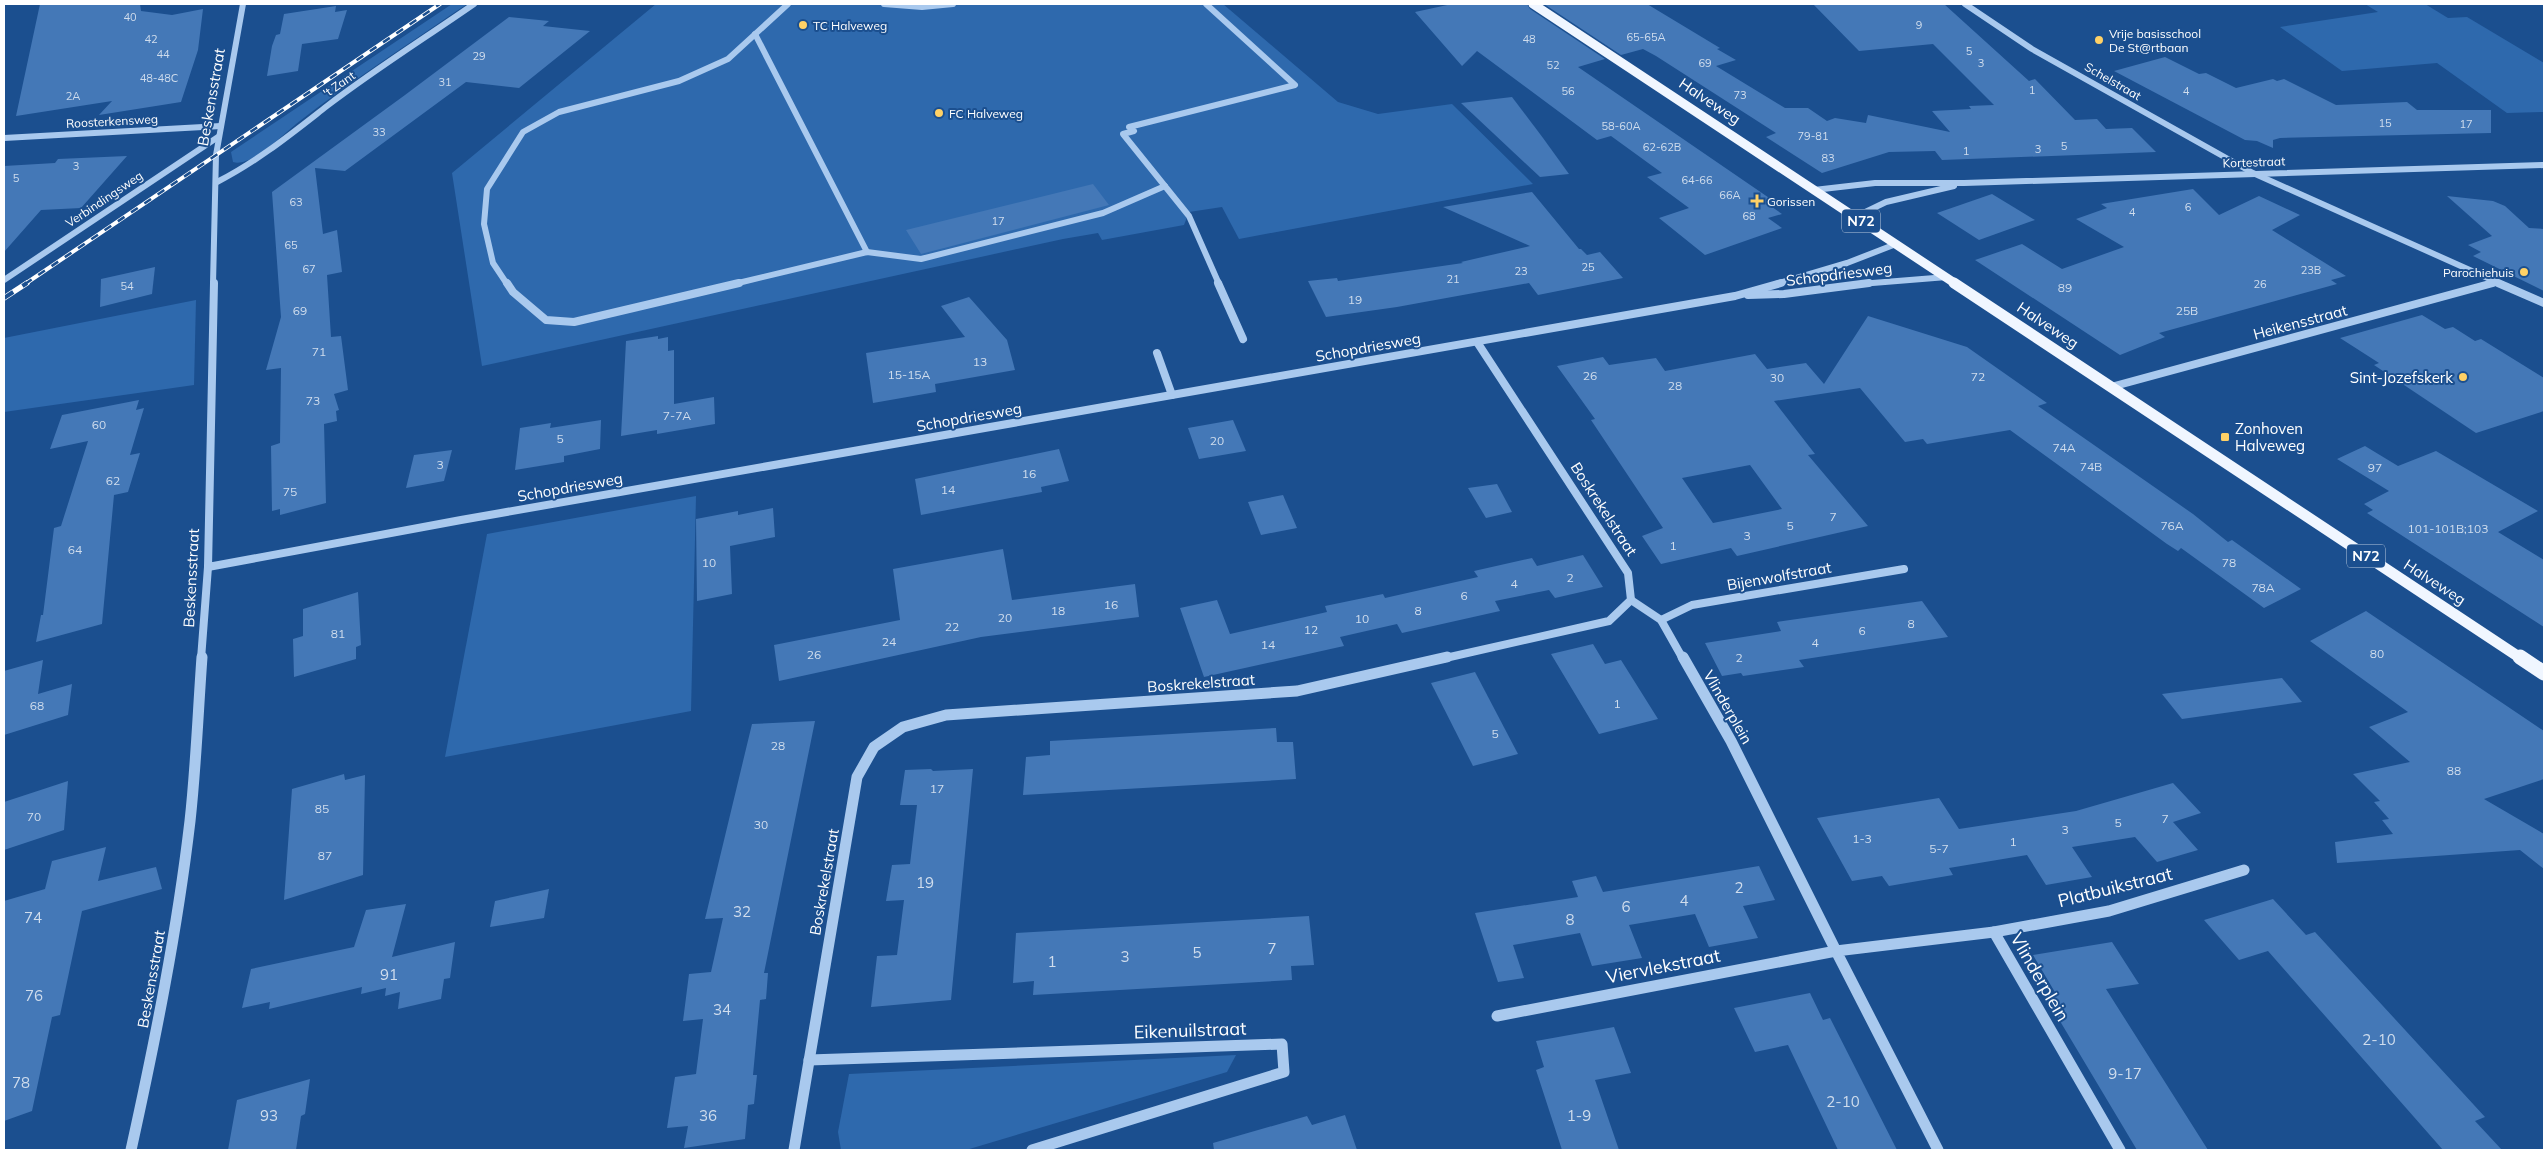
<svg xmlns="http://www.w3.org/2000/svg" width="2548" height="1154" font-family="Mulish,sans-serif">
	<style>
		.green { fill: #2e69ad }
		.building { fill: #4478b7; fill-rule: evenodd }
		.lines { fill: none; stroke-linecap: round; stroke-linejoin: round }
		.minor-far2 { stroke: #a9c9ee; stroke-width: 6 }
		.minor-far1 { stroke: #a9c9ee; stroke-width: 8 }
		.minor { stroke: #a9c9ee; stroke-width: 11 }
		.major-far2 { stroke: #f0f6ff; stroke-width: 9 }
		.major-far1 { stroke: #f0f6ff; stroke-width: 11 }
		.major { stroke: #f0f6ff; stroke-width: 15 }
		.rail-far1-casing { stroke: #fff; stroke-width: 4 }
		.rail-casing { stroke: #fff; stroke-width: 5.5 }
		.rail-far1 { stroke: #1b4f8f; stroke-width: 2.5; stroke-dasharray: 8; stroke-linecap: butt }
		.rail { stroke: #1b4f8f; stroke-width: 4; stroke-dasharray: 11; stroke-linecap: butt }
		.poi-dot { fill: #ffd166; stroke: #1b4f8f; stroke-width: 2 }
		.labels { text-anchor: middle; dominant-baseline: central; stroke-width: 4; stroke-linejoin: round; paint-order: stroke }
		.far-number-label { font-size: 11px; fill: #d0dded }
		.far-poi-label { font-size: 12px; fill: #fff; stroke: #1b4f8f; text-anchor: start }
		.far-street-label { font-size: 12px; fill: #fff; stroke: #1b4f8f }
		.number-label { font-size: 12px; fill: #d0dded }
		.shield { fill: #1b4f8f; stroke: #bbcadd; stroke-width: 1 }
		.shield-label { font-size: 14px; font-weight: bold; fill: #fff }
		.street-label { font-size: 15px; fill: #fff; stroke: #1b4f8f }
		.poi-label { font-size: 15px; fill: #fff; stroke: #1b4f8f; text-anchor: end }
		.near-number-label { font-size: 15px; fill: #d0dded }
		.near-street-label { font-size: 18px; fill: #fff; stroke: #1b4f8f }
	</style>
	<rect width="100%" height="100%" fill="#1b4f8f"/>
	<!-- green -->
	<g class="green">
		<path d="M452,4H467C410,43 351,81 296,124C284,134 250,168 233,162L231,152Z"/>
		<polygon points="656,4 1223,4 1338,102 1378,114 1452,104 1533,184 1239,239 1222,207 1189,212 1184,225 1102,240 1098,233 1063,239 482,366 452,173"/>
		<polygon points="2365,4 2425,4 2448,18 2467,17 2544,63 2544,112 2507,113 2437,63 2342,71 2280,27 2378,12"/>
		<polygon points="196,300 194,385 4,412 4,338"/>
		<polygon points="696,496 691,711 445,757 487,534"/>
		<polygon points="1236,1055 1227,1072 966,1150 841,1150 838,1132 849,1074"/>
	</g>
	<!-- building -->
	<g class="building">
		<polygon points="40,4 140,4 141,11 172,15 203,9 198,50 181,102 99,115 112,101 16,116"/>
		<polygon points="1452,4 1527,4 1530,9 1605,59 1578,67 1778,204 1772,207 1782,214 1768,218 1782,228 1705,255 1659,218 1689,208 1647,177 1662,173 1611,136 1597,140 1477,51 1462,66 1415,12"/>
		<polygon points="1544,4 1647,4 1720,48 1717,49 1736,60 1716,66 1785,108 1808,108 1827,121 1835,118 1866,123 1868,115 1950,132 1932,111 1971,109 1969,106 1994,105 1933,44 1859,51 1813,4 1944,4 2029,81 2035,79 2075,120 2097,119 2106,129 2132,128 2156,152 1942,160 1935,151 1889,152 1822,173 1766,137 1776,133 1656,56 1643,49 1621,55"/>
		<polygon points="336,6 335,12 347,10 338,39 302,44 298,71 267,76 272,46 276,35 280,34 284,14"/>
		<polygon points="509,17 549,21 543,26 590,31 519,88 466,82 345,171 315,168 323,234 337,230 342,272 327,275 331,337 341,336 348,390 334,394 339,410 336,411 337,421 324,424 326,503 280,515 280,509 272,511 271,446 280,443 281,368 266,370 281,317 272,192 405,95"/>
		<polygon points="2165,57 2199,74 2206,73 2236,88 2273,79 2277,81 2284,79 2336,105 2407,102 2417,110 2491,110 2491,133 2280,138 2273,140 2273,148 2257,141 2245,140 2114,71"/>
		<polygon points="1512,97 1543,138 1569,174 1540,177 1461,103"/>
		<polygon points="127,156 81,208 41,210 4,252 4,166 55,163 58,159"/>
		<polygon points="1093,184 1109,205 921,254 906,230"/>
		<polygon points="2193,189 2219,215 2259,196 2300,215 2272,230 2346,276 2331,280 2337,284 2159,333 2165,337 2120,355 1975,260 2022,244 2062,269 2124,247 2076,219 2107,208 2101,204"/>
		<polygon points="1532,192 1579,249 1581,249 1587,255 1600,252 1623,278 1538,295 1529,283 1397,307 1326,317 1308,281 1337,278 1338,281 1463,263 1461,262 1530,246 1443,207"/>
		<polygon points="1992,194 2035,220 1979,240 1937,213"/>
		<polygon points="2447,196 2493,201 2505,206 2529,228 2544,229 2544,291 2473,256 2481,252 2468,245 2492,236"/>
		<polygon points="155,267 152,294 100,307 101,279"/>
		<polygon points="969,297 1007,340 1015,370 935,384 936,392 873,403 866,353 965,337 941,306"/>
		<polygon points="2422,315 2445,329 2453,327 2475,341 2481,339 2544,378 2544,411 2476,433 2374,365 2379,363 2340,338"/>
		<path d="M1868,316L1967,347L2047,403L2038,406L2193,514L2228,542L2232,540L2301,589L2264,608L2181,548L2178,551L2167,544L2010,430L1927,444L1923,439L1905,442L1860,388L1774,401L1815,454L1808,455L1868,526L1737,556L1731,548L1661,564L1642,536L1663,528L1591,420L1595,419L1557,366L1603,357L1609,365L1656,358L1665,371L1755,354L1767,369L1806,363L1824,384ZM1750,465L1782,509L1713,523L1682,478Z"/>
		<polygon points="658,336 658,339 668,337 668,351 674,350 674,404 714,397 715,424 657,434 657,430 621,436 626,341"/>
		<polygon points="139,400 136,410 144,408 130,455 140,453 128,492 114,495 102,624 36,642 41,615 43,615 54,528 61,526 88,441 50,449 62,415"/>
		<polygon points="601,420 600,449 564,456 564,462 515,470 520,428 551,423 550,428"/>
		<polygon points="1233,420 1246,451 1199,459 1188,428"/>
		<polygon points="2365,446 2398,466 2436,451 2538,511 2498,532 2544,560 2544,627 2367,513 2373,510 2364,504 2389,491 2337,459"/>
		<polygon points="1059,449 1069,481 1041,487 1042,492 921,515 915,479"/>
		<polygon points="452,450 444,481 406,488 414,455"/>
		<polygon points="1497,484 1512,512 1486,518 1468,488"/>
		<polygon points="1283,495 1297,528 1261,535 1248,502"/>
		<polygon points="773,508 775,537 730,546 732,594 697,601 696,519 738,511 738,515"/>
		<polygon points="1003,549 1012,600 1135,584 1139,617 981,637 779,681 774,645 900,620 893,569"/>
		<polygon points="1583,555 1603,587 1555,598 1549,590 1495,601 1500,611 1402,633 1397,624 1340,637 1344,646 1204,677 1180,608 1217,600 1230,634 1327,612 1325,606 1383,594 1385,598 1478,577 1474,571 1532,558 1537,566"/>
		<polygon points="358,592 361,645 356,647 356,659 294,677 293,639 303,636 303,609"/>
		<polygon points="1922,601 1948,637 1799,660 1804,667 1743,676 1741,673 1722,676 1705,643 1781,631 1777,622"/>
		<polygon points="2366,611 2544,731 2544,779 2484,799 2544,834 2544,869 2520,850 2337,863 2335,842 2393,834 2382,820 2389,819 2374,802 2380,801 2353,774 2410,762 2369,727 2408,712 2310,641"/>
		<polygon points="1593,644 1605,664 1621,660 1658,719 1599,734 1551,654"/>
		<polygon points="43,660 38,694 72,684 68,715 4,735 4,671"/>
		<polygon points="1475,672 1518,754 1473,766 1431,683"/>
		<polygon points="2282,678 2302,702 2182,719 2162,694"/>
		<polygon points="815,721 764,973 768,973 766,999 760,1000 753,1075 757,1075 754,1104 748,1105 745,1139 684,1148 688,1126 667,1128 675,1077 696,1074 703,1019 683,1021 689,974 711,972 723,918 705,919 752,724"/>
		<polygon points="1276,728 1277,742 1293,742 1296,779 1023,795 1026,757 1050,755 1050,741"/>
		<polygon points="931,769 933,771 973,769 951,1000 871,1007 877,956 897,955 904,900 886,901 892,865 910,864 917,805 900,805 905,770"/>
		<polygon points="344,774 345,780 365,775 363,875 284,900 292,789"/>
		<polygon points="68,781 64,830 4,850 4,802"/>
		<polygon points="2173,783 2201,813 2173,822 2198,850 2157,862 2135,837 2072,847 2092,877 2046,885 2027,855 1949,868 1953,875 1889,886 1882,876 1852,881 1817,818 1939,798 1959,829 2076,811"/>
		<polygon points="106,847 98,881 156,867 162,889 82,911 60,1015 52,1017 32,1111 4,1121 4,901 45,889 52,861"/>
		<polygon points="1759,866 1775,900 1743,906 1758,938 1709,947 1695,914 1629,925 1642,958 1592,966 1580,933 1513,945 1524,978 1498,982 1475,913 1578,897 1572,881 1596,876 1603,892"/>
		<polygon points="549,889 544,918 490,927 495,901"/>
		<polygon points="2273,899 2306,935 2315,932 2485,1117 2475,1121 2502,1150 2443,1150 2268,951 2239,960 2204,920"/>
		<polygon points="406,904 392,957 455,942 450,978 444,979 441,999 398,1009 400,992 385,996 386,988 361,994 362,987 269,1009 270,1002 242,1008 251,969 354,947 366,910"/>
		<polygon points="1309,916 1314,965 1291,966 1292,980 1033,995 1034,981 1013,983 1016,933"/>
		<polygon points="2112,942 2139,984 2106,989 2208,1150 2137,1150 2045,996 2056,994 2033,955"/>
		<polygon points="1810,993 1823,1020 1830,1018 1897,1150 1838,1150 1788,1045 1755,1052 1734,1008"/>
		<polygon points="1614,1027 1631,1073 1595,1080 1619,1150 1562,1150 1536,1070 1544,1067 1536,1041"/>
		<polygon points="310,1079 305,1114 301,1116 296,1150 228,1150 237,1100"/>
		<polygon points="1345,1115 1357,1150 1214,1150 1213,1143 1307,1116 1312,1125"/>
	</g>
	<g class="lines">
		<!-- minor-far2 -->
		<g class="minor-far2">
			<polyline points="884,4 922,7 953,4"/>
			<polyline points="1206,4 1295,85 1129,127 1134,131 1123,134 1189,216 1219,284"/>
			<polyline points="1965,4 2032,49 2253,173 2501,284"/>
			<polyline points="755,34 867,252"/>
			<polyline points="4,138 221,126"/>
			<path d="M217,182C258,161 291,134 327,106C374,70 425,38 474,4"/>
			<polyline points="1814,190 1875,183 1964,183 2544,165"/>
			<polyline points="1855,217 1886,202 1954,186"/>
			<polyline points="4,280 218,137"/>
			<polyline points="213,284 216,155 243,4"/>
			<polyline points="507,284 493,263 484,224 487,189 523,132 559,112 679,81 728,59 788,4"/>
			<polyline points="734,284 867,252 921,259 1103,213 1165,186"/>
			<polyline points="1776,284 1847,263 1896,244"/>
			<polyline points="1860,284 1947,277"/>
			<polyline points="2488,284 2495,282"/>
		</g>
		<!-- minor-far1 -->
		<g class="minor-far1">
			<polyline points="507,283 513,292 546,320 574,322 739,283"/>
			<polyline points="1218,283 1243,339"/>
			<polyline points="2498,283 2544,303"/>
			<polyline points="1748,295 1784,294 1869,283"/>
			<polyline points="1157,353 1172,395"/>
			<polyline points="2111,387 2493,283"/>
			<polyline points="208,567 461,520 1735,296 1781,283"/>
			<polyline points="1631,600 1661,620 1683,659"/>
			<polyline points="1661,620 1692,605 1904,569"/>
			<polyline points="201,659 208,567 214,283"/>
			<polyline points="1441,659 1609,621 1631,600 1628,573 1477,342"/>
		</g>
		<!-- minor -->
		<g class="minor">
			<polyline points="1994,932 2109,911 2244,870"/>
			<polyline points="1497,1016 1836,951 1731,741 1683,657"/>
			<polyline points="809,1060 1282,1044 1284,1072 1032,1150"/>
			<path d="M131,1150C155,1041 177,932 190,821C196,767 198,712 202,657"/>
			<polyline points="794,1150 857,777 874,747 903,727 946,715 1297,691 1447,657"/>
			<polyline points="1938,1150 1836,951 1994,932 2120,1150"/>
		</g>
		<!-- major-far2 -->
		<polyline class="major-far2" points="1533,4 1956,284"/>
		<!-- major-far1 -->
		<polyline class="major-far1" points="1954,283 2522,659"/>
		<!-- major -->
		<polyline class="major" points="2520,657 2544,673"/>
		<defs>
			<polyline id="rail-far1" points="25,284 440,4"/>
			<polyline id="rail" points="4,298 27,283"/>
		</defs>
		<!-- rail-far1 casing -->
		<use href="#rail-far1" class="rail-far1-casing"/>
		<!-- rail casing -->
		<use href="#rail" class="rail-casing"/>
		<!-- rail-far1 -->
		<use href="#rail-far1" class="rail-far1"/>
		<!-- rail -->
		<use href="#rail" class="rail"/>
	</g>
	<!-- markers -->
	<g class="poi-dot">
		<circle cx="803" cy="25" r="5"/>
		<circle cx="2099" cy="40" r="5"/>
		<circle cx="939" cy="113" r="5"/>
		<path d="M1754.5 193.5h5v5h5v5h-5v5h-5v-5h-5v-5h5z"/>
		<circle cx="2524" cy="272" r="5"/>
		<circle cx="2463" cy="377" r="5"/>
		<rect x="2220" y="432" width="10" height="10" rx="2.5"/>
	</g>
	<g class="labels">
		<!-- far-number labels -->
		<g class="far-number-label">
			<text x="130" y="17">40</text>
			<text x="1919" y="25">9</text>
			<text x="1646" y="37">65-65A</text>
			<text x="151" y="39">42</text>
			<text x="1529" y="39">48</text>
			<text x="1969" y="51">5</text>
			<text x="163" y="54">44</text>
			<text x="479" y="56">29</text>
			<text x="1705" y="63">69</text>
			<text x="1981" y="63">3</text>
			<text x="1553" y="65">52</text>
			<text x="159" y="78">48-48C</text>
			<text x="445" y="82">31</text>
			<text x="2032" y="90">1</text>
			<text x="1568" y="91">56</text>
			<text x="2186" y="91">4</text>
			<text x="1740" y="95">73</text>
			<text x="73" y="96">2A</text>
			<text x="2385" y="123">15</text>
			<text x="2466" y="124">17</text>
			<text x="1621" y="126">58-60A</text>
			<text x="379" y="132">33</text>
			<text x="1813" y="136">79-81</text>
			<text x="2064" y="146">5</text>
			<text x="1662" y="147">62-62B</text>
			<text x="2038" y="149">3</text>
			<text x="1966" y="151">1</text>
			<text x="1828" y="158">83</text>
			<text x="76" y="166">3</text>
			<text x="16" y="178">5</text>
			<text x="1697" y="180">64-66</text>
			<text x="1730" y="195">66A</text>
			<text x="296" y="202">63</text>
			<text x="2188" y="207">6</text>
			<text x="2132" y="212">4</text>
			<text x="1749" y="216">68</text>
			<text x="998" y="221">17</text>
			<text x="291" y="245">65</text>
			<text x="1588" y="267">25</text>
			<text x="309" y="269">67</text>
			<text x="2311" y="270">23B</text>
			<text x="1521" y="271">23</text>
			<text x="1453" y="279">21</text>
			<text x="2260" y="284">26</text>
			<text x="127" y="286">54</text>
		</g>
		<!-- far-poi labels -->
		<g class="far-poi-label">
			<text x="813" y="25">TC Halveweg</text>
			<text x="2109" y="33">Vrije basisschool<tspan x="2109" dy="14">De St@rtbaan</tspan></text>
			<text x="949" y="113">FC Halveweg</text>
			<text x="1767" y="201">Gorissen</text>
			<text x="2514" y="272" text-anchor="end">Parochiehuis</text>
		</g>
		<!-- far-street labels -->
		<g class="far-street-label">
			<text transform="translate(2113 81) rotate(30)">Schelstraat</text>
			<text transform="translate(339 84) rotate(-35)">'t Zant</text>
			<text transform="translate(112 121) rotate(-3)">Roosterkensweg</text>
			<text transform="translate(2254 162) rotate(-2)">Kortestraat</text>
			<text transform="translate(104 199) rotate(-34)">Verbindingsweg</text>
		</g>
		<!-- number labels -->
		<g class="number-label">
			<text x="2065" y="287">89</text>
			<text x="1355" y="299">19</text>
			<text x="300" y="310">69</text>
			<text x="2187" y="310">25B</text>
			<text x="319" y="351">71</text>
			<text x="980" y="361">13</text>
			<text x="909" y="374">15-15A</text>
			<text x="1590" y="375">26</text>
			<text x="1978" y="376">72</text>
			<text x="1777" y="377">30</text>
			<text x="1675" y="385">28</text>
			<text x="313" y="400">73</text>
			<text x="677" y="415">7-7A</text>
			<text x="99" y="424">60</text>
			<text x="560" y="438">5</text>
			<text x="1217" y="440">20</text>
			<text x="2064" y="447">74A</text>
			<text x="440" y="464">3</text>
			<text x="2091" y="466">74B</text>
			<text x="2375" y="467">97</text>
			<text x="1029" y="473">16</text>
			<text x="113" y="480">62</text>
			<text x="948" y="489">14</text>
			<text x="290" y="491">75</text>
			<text x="1833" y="516">7</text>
			<text x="1790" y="525">5</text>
			<text x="2172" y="525">76A</text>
			<text x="2448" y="528">101-101B;103</text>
			<text x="1747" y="535">3</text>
			<text x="1673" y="545">1</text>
			<text x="75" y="549">64</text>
			<text x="709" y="562">10</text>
			<text x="2229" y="562">78</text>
			<text x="1570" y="577">2</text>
			<text x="1514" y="583">4</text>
			<text x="2263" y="587">78A</text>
			<text x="1464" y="595">6</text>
			<text x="1111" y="604">16</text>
			<text x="1058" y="610">18</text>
			<text x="1418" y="610">8</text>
			<text x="1005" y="617">20</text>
			<text x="1362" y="618">10</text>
			<text x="1911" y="623">8</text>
			<text x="952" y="626">22</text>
			<text x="1311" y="629">12</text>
			<text x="1862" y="630">6</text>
			<text x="338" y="633">81</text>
			<text x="889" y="641">24</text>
			<text x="1815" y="642">4</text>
			<text x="1268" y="644">14</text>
			<text x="2377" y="653">80</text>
			<text x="814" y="654">26</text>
			<text x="1739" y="657">2</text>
			<text x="1617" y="703">1</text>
			<text x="37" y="705">68</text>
			<text x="1495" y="733">5</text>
			<text x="778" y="745">28</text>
			<text x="2454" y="770">88</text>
			<text x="937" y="788">17</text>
			<text x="322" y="808">85</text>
			<text x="34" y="816">70</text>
			<text x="2165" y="818">7</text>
			<text x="2118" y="822">5</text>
			<text x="761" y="824">30</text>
			<text x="2065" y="829">3</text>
			<text x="1862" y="838">1-3</text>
			<text x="2013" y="841">1</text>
			<text x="1939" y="848">5-7</text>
			<text x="325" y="855">87</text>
		</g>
		<!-- shield labels -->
		<g class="shield">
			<rect x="1842" y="209.5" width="38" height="23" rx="4"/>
			<rect x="2347" y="544.5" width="38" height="23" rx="4"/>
		</g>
		<g class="shield-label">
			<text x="1861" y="221">N72</text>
			<text x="2366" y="556">N72</text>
		</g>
		<!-- street labels -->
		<g class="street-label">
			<text transform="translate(211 97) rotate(-80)">Beskensstraat</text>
			<text transform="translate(1710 101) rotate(34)">Halveweg</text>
			<text transform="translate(1839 274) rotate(-7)">Schopdriesweg</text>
			<text transform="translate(2300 322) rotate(-15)">Heikensstraat</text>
			<text transform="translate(2048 325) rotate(34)">Halveweg</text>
			<text transform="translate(1368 347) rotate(-10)">Schopdriesweg</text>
			<text transform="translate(969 417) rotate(-10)">Schopdriesweg</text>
			<text transform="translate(570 487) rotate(-10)">Schopdriesweg</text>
			<text transform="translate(1604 509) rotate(57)">Boskrekelstraat</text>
			<text transform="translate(1779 576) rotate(-10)">Bijenwolfstraat</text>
			<text transform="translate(191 578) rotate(-87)">Beskensstraat</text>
			<text transform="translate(2435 582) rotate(33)">Halveweg</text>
			<text transform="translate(1201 683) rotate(-4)">Boskrekelstraat</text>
			<text transform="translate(1728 707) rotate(60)">Vlinderplein</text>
			<text transform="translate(824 882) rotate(-80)">Boskrekelstraat</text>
			<text transform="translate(151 979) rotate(-80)">Beskensstraat</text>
		</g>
		<!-- poi labels -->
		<g class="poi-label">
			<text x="2453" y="377">Sint-Jozefskerk</text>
			<text x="2235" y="428" text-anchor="start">Zonhoven<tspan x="2235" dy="17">Halveweg</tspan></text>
		</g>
		<!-- near-number labels -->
		<g class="near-number-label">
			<text x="925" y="882">19</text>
			<text x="1739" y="887">2</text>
			<text x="1684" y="900">4</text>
			<text x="1626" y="906">6</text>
			<text x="742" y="911">32</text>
			<text x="33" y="917">74</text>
			<text x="1570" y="919">8</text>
			<text x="1272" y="948">7</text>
			<text x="1197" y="952">5</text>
			<text x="1125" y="956">3</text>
			<text x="1052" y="961">1</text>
			<text x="389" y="974">91</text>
			<text x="34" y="995">76</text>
			<text x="722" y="1009">34</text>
			<text x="2379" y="1039">2-10</text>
			<text x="2125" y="1073">9-17</text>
			<text x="21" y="1082">78</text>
			<text x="1843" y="1101">2-10</text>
			<text x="269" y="1115">93</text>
			<text x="708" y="1115">36</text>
			<text x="1579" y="1115">1-9</text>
		</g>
		<!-- near-street labels -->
		<g class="near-street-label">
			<text transform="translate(2115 887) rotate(-14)">Platbuikstraat</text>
			<text transform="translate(1663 966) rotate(-11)">Viervlekstraat</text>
			<text transform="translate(2040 977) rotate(60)">Vlinderplein</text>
			<text transform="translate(1190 1030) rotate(-2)">Eikenuilstraat</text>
		</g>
	</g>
	<!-- border -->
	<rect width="2548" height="1154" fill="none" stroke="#ffffff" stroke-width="10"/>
</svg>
